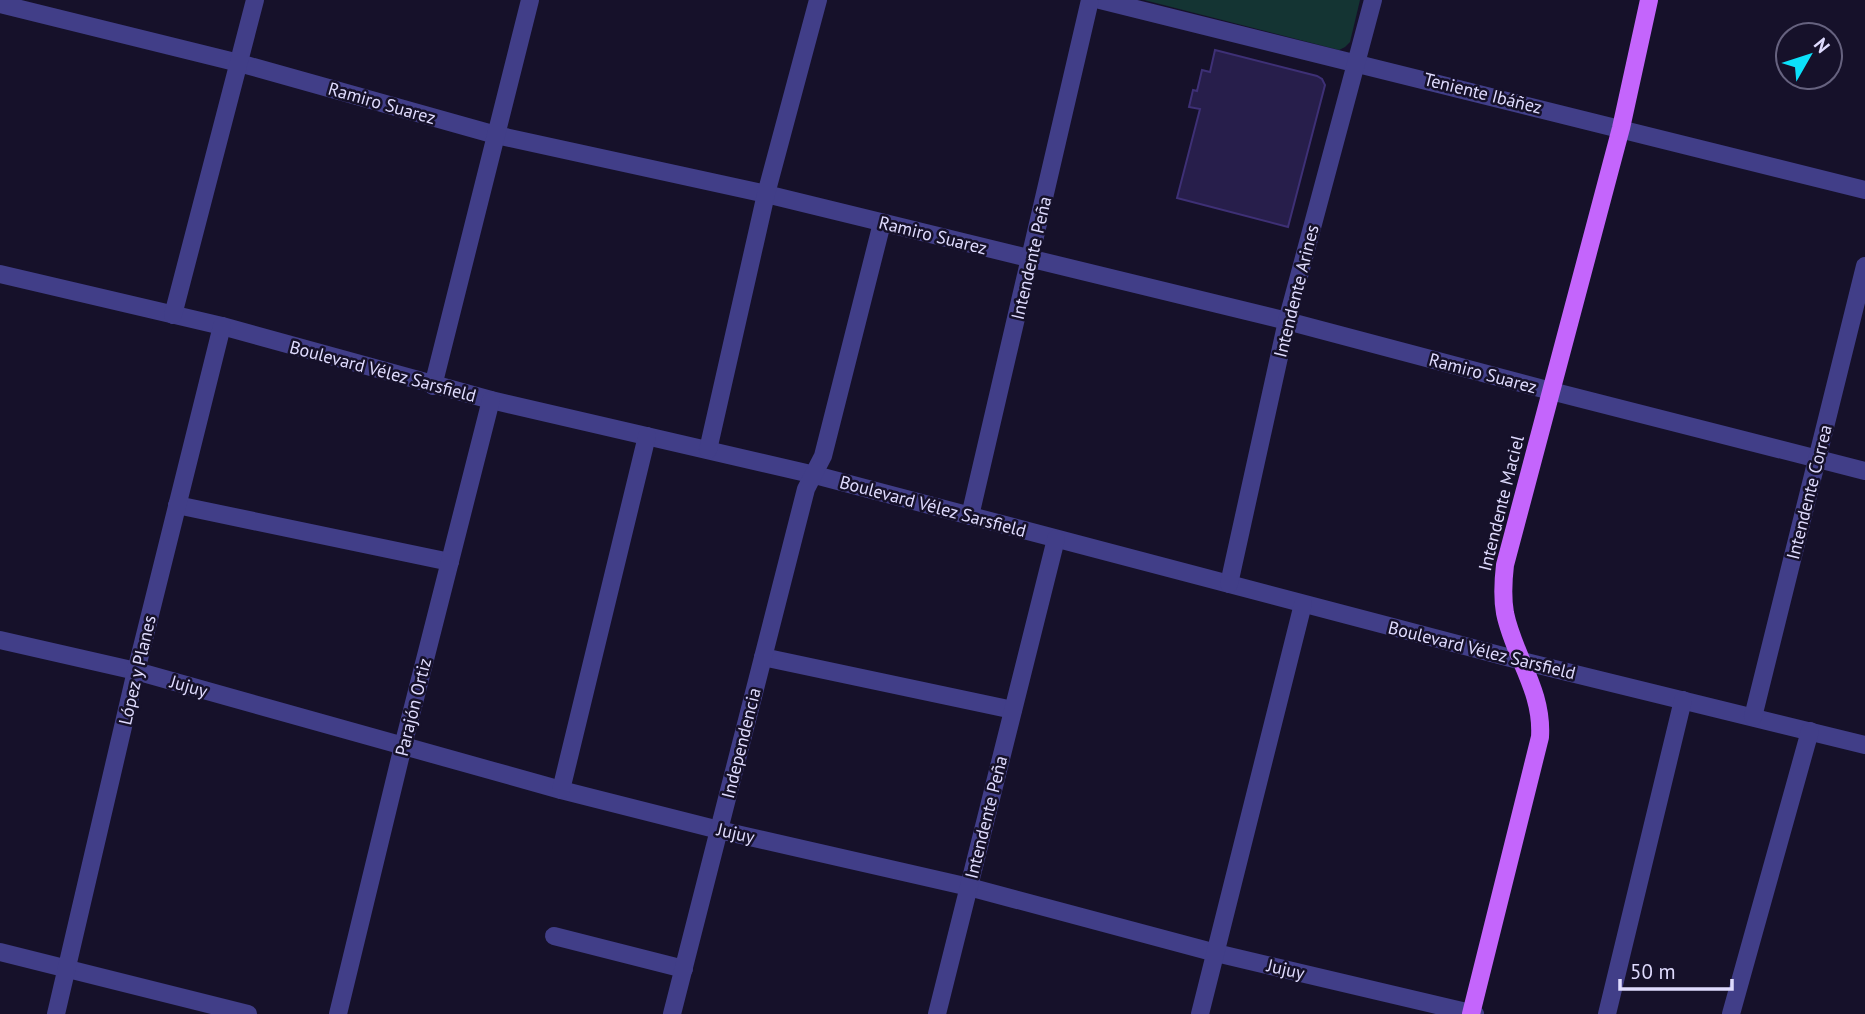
<svg xmlns="http://www.w3.org/2000/svg" width="1865" height="1014" font-family="'PT Sans',sans-serif">
	<style>
		.green { fill: #143433 }
		.building { fill: #271e4b; stroke: #3e3076; stroke-width: 2 }
		.lines { fill: none; stroke-linecap: round; stroke-linejoin: round }
		.minor { stroke: #413e88; stroke-width: 18 }
		.major { stroke: #c465fc; stroke-width: 18 }
		.labels { text-anchor: middle; dominant-baseline: central; stroke-width: 5; stroke-linejoin: round; paint-order: stroke }
		.street-label { font-size: 18px; fill: #dfdbfe; stroke: #16112a }
	</style>
	<rect width="100%" height="100%" fill="#16112a"/>
	<!-- green -->
	<polygon class="green" points="1144,0 1360,0 1350,42 1345,47 1339,50"/>
	<!-- building -->
	<polygon class="building" points="1215,50 1317,76 1322,79 1325,85 1288,227 1177,198 1200,109 1189,107 1193,90 1197,91 1202,70 1210,72"/>
	<g class="lines">
		<!-- minor -->
		<g class="minor">
			<polyline points="1100,0 1865,190"/>
			<polyline points="0,4 239,63 496,135 766,194 1287,321 1551,391 1865,471"/>
			<polyline points="0,274 222,326 491,400 815,475 1522,661 1865,745"/>
			<polyline points="173,315 255,0"/>
			<polyline points="433,386 530,0"/>
			<polyline points="708,450 766,194 818,0"/>
			<polyline points="177,505 450,562"/>
			<polyline points="970,516 1090,0"/>
			<polyline points="1229,584 1287,321 1373,0"/>
			<polyline points="0,640 136,671 561,790 719,830 969,887 1216,953 1475,1014"/>
			<polyline points="763,657 1013,710"/>
			<polyline points="1753,717 1865,266"/>
			<polyline points="561,790 647,436"/>
			<polyline points="554,936 684,969"/>
			<polyline points="0,952 248,1014"/>
			<polyline points="56,1014 136,671 222,326"/>
			<polyline points="338,1014 403,746 491,400"/>
			<polyline points="672,1014 806,489 823,456 882,223"/>
			<polyline points="937,1014 1056,539"/>
			<polyline points="1200,1014 1303,604"/>
			<polyline points="1607,1014 1683,700"/>
			<polyline points="1731,1014 1810,731"/>
		</g>
		<!-- major -->
		<path class="major" d="M1471,1014L1540,737C1543,690 1514,657 1505,613C1502,596 1503,582 1505,565L1621,128L1649,0"/>
	</g>
	<g class="labels">
		<!-- street labels -->
		<g class="street-label">
			<text transform="translate(1483 93) rotate(14)">Teniente Ibáñez</text>
			<text transform="translate(382 103) rotate(16)">Ramiro Suarez</text>
			<text transform="translate(933 235) rotate(14)">Ramiro Suarez</text>
			<text transform="translate(1031 258) rotate(-77)">Intendente Peña</text>
			<text transform="translate(1296 291) rotate(-76)">Intendente Arines</text>
			<text transform="translate(383 371) rotate(15)">Boulevard Vélez Sarsfield</text>
			<text transform="translate(1483 373) rotate(15)">Ramiro Suarez</text>
			<text transform="translate(1809 492) rotate(-76)">Intendente Correa</text>
			<text transform="translate(1501 503) rotate(-76)">Intendente Maciel</text>
			<text transform="translate(933 506) rotate(15)">Boulevard Vélez Sarsfield</text>
			<text transform="translate(1482 650) rotate(14)">Boulevard Vélez Sarsfield</text>
			<text transform="translate(137 670) rotate(-77)">López y Planes</text>
			<text transform="translate(189 686) rotate(16)">Jujuy</text>
			<text transform="translate(413 707) rotate(-76)">Parajón Ortiz</text>
			<text transform="translate(741 743) rotate(-76)">Independencia</text>
			<text transform="translate(986 817) rotate(-76)">Intendente Peña</text>
			<text transform="translate(736 833) rotate(13)">Jujuy</text>
			<text transform="translate(1286 969) rotate(13)">Jujuy</text>
		</g>
	</g>
	<!-- north arrow -->
	<g transform="translate(1809 56) rotate(51)"><circle r="33" fill="#16112a" stroke="#66627f" stroke-width="2"/>
	<path d="M0-5L12 26L0 18L-12 26Z" fill="#0ce1fa"/>
	<text y="-10" font-size="19" font-weight="bold" text-anchor="middle" fill="#dfdbfe">N</text>
	</g>
	<!-- scale -->
	<path d="M1620 979v10h112v-10" fill="none" stroke="#dfdbfe" stroke-width="3.5"/>
	<text x="1630" y="979" font-size="21" fill="#dfdbfe" stroke="#16112a" stroke-width="5" paint-order="stroke">50 m</text>
</svg>
